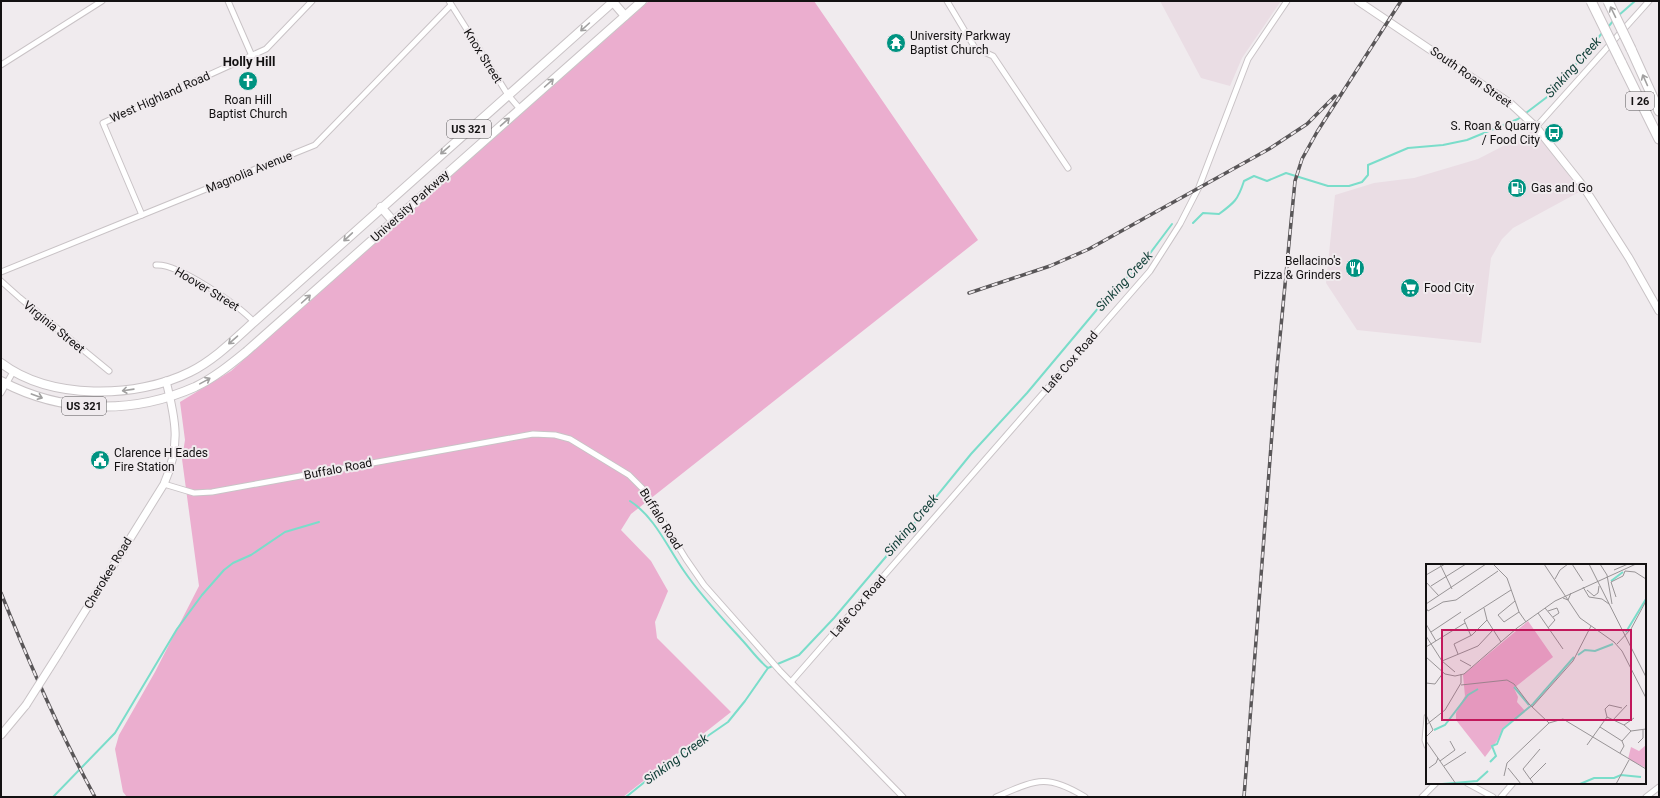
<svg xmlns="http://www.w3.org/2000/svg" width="1660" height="798" font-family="Roboto,sans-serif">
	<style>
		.built { fill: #eadde4 }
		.green { fill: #ebaecf }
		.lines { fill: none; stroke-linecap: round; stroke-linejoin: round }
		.stream { stroke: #7addca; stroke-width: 2 }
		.minor-casing { stroke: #c9c3c6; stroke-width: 7 }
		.secondary-casing { stroke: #c9c3c6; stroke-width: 9 }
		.trunk-casing { stroke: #c9c3c6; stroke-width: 10 }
		.motorway-casing { stroke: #c9c3c6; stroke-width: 11 }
		.minor { stroke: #fff; stroke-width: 5 }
		.secondary { stroke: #fff; stroke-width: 7 }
		.trunk { stroke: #fff; stroke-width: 8 }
		.motorway { stroke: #fff; stroke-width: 9 }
		.rail-casing { stroke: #595658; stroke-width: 3.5 }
		.rail { stroke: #f0ebee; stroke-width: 2; stroke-dasharray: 6; stroke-linecap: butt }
		.secondary-bridge-casing { stroke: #c9c3c6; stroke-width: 9; stroke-linecap: butt }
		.motorway-bridge-casing { stroke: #c9c3c6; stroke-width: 11; stroke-linecap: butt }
		.secondary-bridge { stroke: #fff; stroke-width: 7 }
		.motorway-bridge { stroke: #fff; stroke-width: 9 }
		.oneway { stroke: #a1a0a0 }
		.labels { text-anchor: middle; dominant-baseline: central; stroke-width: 4; stroke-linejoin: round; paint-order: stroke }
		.shield { fill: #f0ebee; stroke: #555254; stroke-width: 1 }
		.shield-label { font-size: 11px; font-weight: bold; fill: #131112 }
		.poi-label { font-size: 12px; fill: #131112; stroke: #f0ebee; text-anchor: start }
		.street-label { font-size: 12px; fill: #131112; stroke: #f0ebee }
		.neighbourhood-label { font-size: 13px; font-weight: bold; fill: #131112; stroke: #f0ebee }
		.water-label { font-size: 13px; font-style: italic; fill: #15423b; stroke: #f0ebee }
		.inset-river { fill: none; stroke: #7addca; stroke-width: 2 }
		.inset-road { fill: none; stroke: #989496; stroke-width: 1 }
		.view { fill: #c2185b; fill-opacity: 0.15; stroke: #c2185b; stroke-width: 2 }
		.inset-edge { fill: none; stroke: #131112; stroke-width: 2 }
	</style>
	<rect width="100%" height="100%" fill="#f0ebee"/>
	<!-- built -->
	<g class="built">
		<polygon points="1160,1 1281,1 1242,58 1230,86 1201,78"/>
		<polygon points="1534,130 1581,191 1513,228 1502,239 1491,258 1481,343 1357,330 1326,283 1335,195 1374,183 1414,178 1478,159"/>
	</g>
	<!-- green -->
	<polygon class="green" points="649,1 814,1 978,240 631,514 621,530 651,561 668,591 655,622 657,638 731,712 623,797 127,797 123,792 115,749 119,735 155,672 199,586 182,459 185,440 180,402 231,371"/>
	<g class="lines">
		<!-- stream -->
		<g class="stream">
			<polyline points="1619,15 1635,1"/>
			<polyline points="1608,27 1614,20"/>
			<path d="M1193,223L1203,213L1219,214C1234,203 1238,200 1244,181L1254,176L1267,181L1286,173L1328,186H1349L1362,182L1368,175V165L1408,148L1443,145L1467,140L1518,119L1551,94L1557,81L1571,70L1603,32"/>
			<path d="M630,501C654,516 668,548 684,571C701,596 722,618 743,641C752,651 758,660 768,668"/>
			<polyline points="53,797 115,733 177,629 202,595 224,570 233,563 251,555 285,532 319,522"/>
			<polyline points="626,797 667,764 728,722 745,701 768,668 799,655 834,618 923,513 971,454 1027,393 1110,294 1145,260 1172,224"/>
		</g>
		<defs>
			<g id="minor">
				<polyline points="228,1 252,56"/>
				<polyline points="449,1 508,95 520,109"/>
				<polyline points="947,1 975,48 993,56 1068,168"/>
				<polyline points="1,65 102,1"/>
				<polyline points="1536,127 1649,1"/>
				<polyline points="142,215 103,123 266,49 312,1"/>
				<path d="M156,265C178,263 238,305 254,322"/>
				<polyline points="1,272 315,145 451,5"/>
				<polyline points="1,281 20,298 109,371"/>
				<polyline points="1,393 13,372"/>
				<polyline points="164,484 194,493 212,492 533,434 555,435 570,439 629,475 643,489 686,559 704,585 780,671 903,797"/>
				<polyline points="791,682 1150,271 1180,224 1199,187 1248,59 1287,1"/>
				<polyline points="1427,717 1425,740 1427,746"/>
				<polyline points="1467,783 1493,797"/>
				<path d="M996,797C1036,780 1046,773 1085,797"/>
				<polyline points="1422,797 1436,783"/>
				<polyline points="1501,797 1513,783"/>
				<polyline points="1646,797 1659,787"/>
			</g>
			<g id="secondary">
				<polyline points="1358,1 1511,104 1536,127 1583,186 1629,258 1659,311"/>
				<path d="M59,653L164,484C181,445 176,421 166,381"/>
				<polyline points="1,735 26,705"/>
			</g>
			<g id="trunk">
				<polyline points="613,2 625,16"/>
				<polyline points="381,207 393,221"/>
				<path d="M1,363C50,400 136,399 190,372C214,360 234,340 254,322L614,1"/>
				<path d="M1,381C61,413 132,415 195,387C214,378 231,364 247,351L642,1"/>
			</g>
			<g id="motorway">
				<polyline points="1631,49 1659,111"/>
				<polyline points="1621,62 1659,139"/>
			</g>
		</defs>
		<!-- minor casing -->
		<use href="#minor" class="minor-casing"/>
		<!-- secondary casing -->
		<use href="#secondary" class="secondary-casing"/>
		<!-- trunk casing -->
		<use href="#trunk" class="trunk-casing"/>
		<!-- motorway casing -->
		<use href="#motorway" class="motorway-casing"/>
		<!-- minor -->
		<use href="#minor" class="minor"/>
		<!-- secondary -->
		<use href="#secondary" class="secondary"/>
		<!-- trunk -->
		<use href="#trunk" class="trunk"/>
		<!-- motorway -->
		<use href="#motorway" class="motorway"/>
		<defs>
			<g id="rail">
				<polyline points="969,293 1050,266 1089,249 1269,149 1307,124 1335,96"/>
				<path d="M1,593C29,663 59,731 95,797"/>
				<polyline points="1244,797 1277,368 1295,181 1302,159 1317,132 1401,1"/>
			</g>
		</defs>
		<!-- rail casing -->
		<use href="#rail" class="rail-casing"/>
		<!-- rail -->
		<use href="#rail" class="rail"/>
		<defs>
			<polyline id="secondary-bridge" points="26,705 59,653"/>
			<g id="motorway-bridge">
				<polyline points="1591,1 1621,62"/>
				<polyline points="1608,1 1631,49"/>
			</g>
		</defs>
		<!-- secondary-bridge casing -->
		<use href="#secondary-bridge" class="secondary-bridge-casing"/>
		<!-- motorway-bridge casing -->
		<use href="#motorway-bridge" class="motorway-bridge-casing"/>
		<!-- secondary-bridge -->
		<use href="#secondary-bridge" class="secondary-bridge"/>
		<!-- motorway-bridge -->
		<use href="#motorway-bridge" class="motorway-bridge"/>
	</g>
	<!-- one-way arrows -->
	<defs><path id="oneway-shaft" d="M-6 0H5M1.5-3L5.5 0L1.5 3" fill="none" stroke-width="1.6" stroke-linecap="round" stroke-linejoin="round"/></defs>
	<g class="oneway">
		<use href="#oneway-shaft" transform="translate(1613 12) rotate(-116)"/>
		<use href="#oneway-shaft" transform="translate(585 27) rotate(138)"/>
		<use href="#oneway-shaft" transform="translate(1645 80) rotate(-114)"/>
		<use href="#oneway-shaft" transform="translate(549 83) rotate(-42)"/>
		<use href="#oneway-shaft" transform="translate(505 122) rotate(-41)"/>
		<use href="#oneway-shaft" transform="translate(445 150) rotate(139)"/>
		<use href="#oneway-shaft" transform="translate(348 237) rotate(137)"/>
		<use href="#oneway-shaft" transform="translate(306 299) rotate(-42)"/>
		<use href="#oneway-shaft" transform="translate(233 340) rotate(139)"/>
		<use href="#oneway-shaft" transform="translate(205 381) rotate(-29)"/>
		<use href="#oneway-shaft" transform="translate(128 390) rotate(172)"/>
		<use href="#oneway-shaft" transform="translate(37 396) rotate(20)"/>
	</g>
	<!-- icons -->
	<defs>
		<symbol id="temple-disc" viewBox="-11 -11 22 22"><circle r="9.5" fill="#009381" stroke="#f0ebee"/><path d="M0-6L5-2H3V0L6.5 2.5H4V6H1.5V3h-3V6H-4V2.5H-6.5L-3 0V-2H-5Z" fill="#fff"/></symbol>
		<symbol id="church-disc" viewBox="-11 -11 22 22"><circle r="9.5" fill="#009381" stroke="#f0ebee"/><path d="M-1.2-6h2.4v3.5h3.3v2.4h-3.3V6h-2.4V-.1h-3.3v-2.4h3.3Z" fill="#fff"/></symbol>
		<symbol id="bus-disc" viewBox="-11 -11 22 22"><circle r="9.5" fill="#009381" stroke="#f0ebee"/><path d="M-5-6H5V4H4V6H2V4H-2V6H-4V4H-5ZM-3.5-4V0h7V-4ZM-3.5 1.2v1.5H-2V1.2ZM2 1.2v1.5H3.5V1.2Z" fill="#fff"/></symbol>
		<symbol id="fuel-disc" viewBox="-11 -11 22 22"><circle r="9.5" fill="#009381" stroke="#f0ebee"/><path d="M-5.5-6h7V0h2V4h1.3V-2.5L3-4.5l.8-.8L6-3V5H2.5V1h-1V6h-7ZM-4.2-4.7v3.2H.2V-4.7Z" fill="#fff"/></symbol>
		<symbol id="restaurant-disc" viewBox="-11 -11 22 22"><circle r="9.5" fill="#009381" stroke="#f0ebee"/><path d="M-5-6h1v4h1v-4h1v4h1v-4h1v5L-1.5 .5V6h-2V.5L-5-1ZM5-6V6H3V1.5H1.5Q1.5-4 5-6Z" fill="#fff"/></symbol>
		<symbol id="supermarket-disc" viewBox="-11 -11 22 22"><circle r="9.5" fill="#009381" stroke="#f0ebee"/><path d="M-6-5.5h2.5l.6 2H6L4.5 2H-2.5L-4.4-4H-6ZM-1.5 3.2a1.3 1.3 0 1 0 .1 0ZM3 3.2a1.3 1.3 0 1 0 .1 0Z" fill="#fff"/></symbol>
		<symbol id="civic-disc" viewBox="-11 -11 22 22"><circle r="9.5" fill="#009381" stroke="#f0ebee"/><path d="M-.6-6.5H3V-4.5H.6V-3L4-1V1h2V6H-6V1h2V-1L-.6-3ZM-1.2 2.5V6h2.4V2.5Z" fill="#fff"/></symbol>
	</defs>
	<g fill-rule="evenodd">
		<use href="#temple-disc" x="885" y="32" width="22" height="22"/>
		<use href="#church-disc" x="237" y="70" width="22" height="22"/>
		<use href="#bus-disc" x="1543" y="122" width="22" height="22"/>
		<use href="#fuel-disc" x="1506" y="177" width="22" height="22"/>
		<use href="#restaurant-disc" x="1344" y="257" width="22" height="22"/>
		<use href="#supermarket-disc" x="1399" y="277" width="22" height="22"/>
		<use href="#civic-disc" x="89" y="449" width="22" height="22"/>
	</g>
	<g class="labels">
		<!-- shield labels -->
		<g class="shield">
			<rect x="1626" y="92" width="28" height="18" rx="3"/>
			<rect x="447" y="120" width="44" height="18" rx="3"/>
			<rect x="62" y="397" width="44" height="18" rx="3"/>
		</g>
		<g class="shield-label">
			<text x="1640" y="101">I 26</text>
			<text x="469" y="129">US 321</text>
			<text x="84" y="406">US 321</text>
		</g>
		<!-- poi labels -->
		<g class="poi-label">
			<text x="910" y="36">University Parkway<tspan x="910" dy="14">Baptist Church</tspan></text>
			<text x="248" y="100" text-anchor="middle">Roan Hill<tspan x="248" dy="14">Baptist Church</tspan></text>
			<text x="1540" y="126" text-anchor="end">S. Roan &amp; Quarry<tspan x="1540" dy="14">/ Food City</tspan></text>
			<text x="1531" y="188">Gas and Go</text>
			<text x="1341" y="261" text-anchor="end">Bellacino's<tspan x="1341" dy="14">Pizza &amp; Grinders</tspan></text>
			<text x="1424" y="288">Food City</text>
			<text x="114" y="453">Clarence H Eades<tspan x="114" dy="14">Fire Station</tspan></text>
		</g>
		<!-- street labels -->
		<g class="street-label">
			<text transform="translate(483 56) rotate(58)">Knox Street</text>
			<text transform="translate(1471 77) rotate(35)">South Roan Street</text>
			<text transform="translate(160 97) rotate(-24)">West Highland Road</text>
			<text transform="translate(249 172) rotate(-22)">Magnolia Avenue</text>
			<text transform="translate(410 206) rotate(-42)">University Parkway</text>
			<text transform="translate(207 289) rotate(31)">Hoover Street</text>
			<text transform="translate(54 327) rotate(39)">Virginia Street</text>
			<text transform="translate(1070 362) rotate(-49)">Lafe Cox Road</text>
			<text transform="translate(338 469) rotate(-11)">Buffalo Road</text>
			<text transform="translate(661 519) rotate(58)">Buffalo Road</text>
			<text transform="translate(108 573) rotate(-59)">Cherokee Road</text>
			<text transform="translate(858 606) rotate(-49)">Lafe Cox Road</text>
		</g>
		<!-- neighbourhood labels -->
		<g class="neighbourhood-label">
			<text x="249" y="61">Holly Hill</text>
		</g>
		<!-- water labels -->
		<g class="water-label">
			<text transform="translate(1573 67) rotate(-48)">Sinking Creek</text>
			<text transform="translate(1124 281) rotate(-47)">Sinking Creek</text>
			<text transform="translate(911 525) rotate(-50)">Sinking Creek</text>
			<text transform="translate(676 759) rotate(-36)">Sinking Creek</text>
		</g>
	</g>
	<!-- overview -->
	<g transform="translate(1426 564)">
		<rect width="220" height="220" fill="#f0ebee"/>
		<path d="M102,57L127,93L88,124L92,133L91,138L99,147L77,165L71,177L59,193L30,156V149L39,132L37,111ZM220,181V204L202,195L205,183L213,187Z" fill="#ebaecf"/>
		<path class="inset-river" d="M185,17L197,8M200,68L220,35M152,91L159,86L169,87L187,80M88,123L103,141M8,166L19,161L42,131L52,125M64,198L70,192L66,182L71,180L77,165L107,140L148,93M16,220L51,217L62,207M154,220L168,214H188L195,211L215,213"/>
		<path class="inset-road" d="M14,0L26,25M67,0L81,14L93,48L100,58M118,0L154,54L188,78L196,87L220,134M146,0L157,17M163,0L220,113M174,0L181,11L186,40M188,6L202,0M0,11L19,0M129,15L134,6L142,0M0,18L13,32M5,22L40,0M157,23L163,33L176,35L183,40M161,26L168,32L172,29L173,22M190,33L185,18L197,12L199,7L209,8L220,15M137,34L142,36L145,29M89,37L72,51L78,58L93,48M0,40L60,0M0,44L2,47L17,38L30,36L72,7M58,44L61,56L75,78M119,44L129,56L122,64M122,47L131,44L133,49L127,53M112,49L137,85M0,60L10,77M5,68L35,48M0,72L16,97L29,108M45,72L38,56L85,26M191,80L205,65L220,37M0,83L39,59M32,90L28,80L46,71L61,56M0,93L19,110L29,112L38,110L91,64L129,37L210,0M34,96L45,102M16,97L52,82L67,66M0,119L9,120L17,109M35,121L81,116L88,120L103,140L123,159M106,143L147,97L165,62M0,151L7,166L0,173M181,153L179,145L183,141L196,144M181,153L198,161L205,167M186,157L201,141M123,159L137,155L220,205M0,161L19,146L35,119V110M198,161L208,154M174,163L196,177L198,182L194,189M0,177L30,220M196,177L205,167L220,165M212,179L217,174V166M161,181L181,153M14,197L29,186L24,177M18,202L40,188M3,204L10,199L12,194M82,204L95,220M78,212L81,199L123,159M104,215L120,199M107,219L97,205L114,185M190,220L203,196"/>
		<path class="view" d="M16,66H205V156H16Z"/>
		<rect width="220" height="220" class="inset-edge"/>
	</g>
	<!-- border -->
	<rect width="1660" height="798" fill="none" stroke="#131112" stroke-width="4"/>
</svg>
